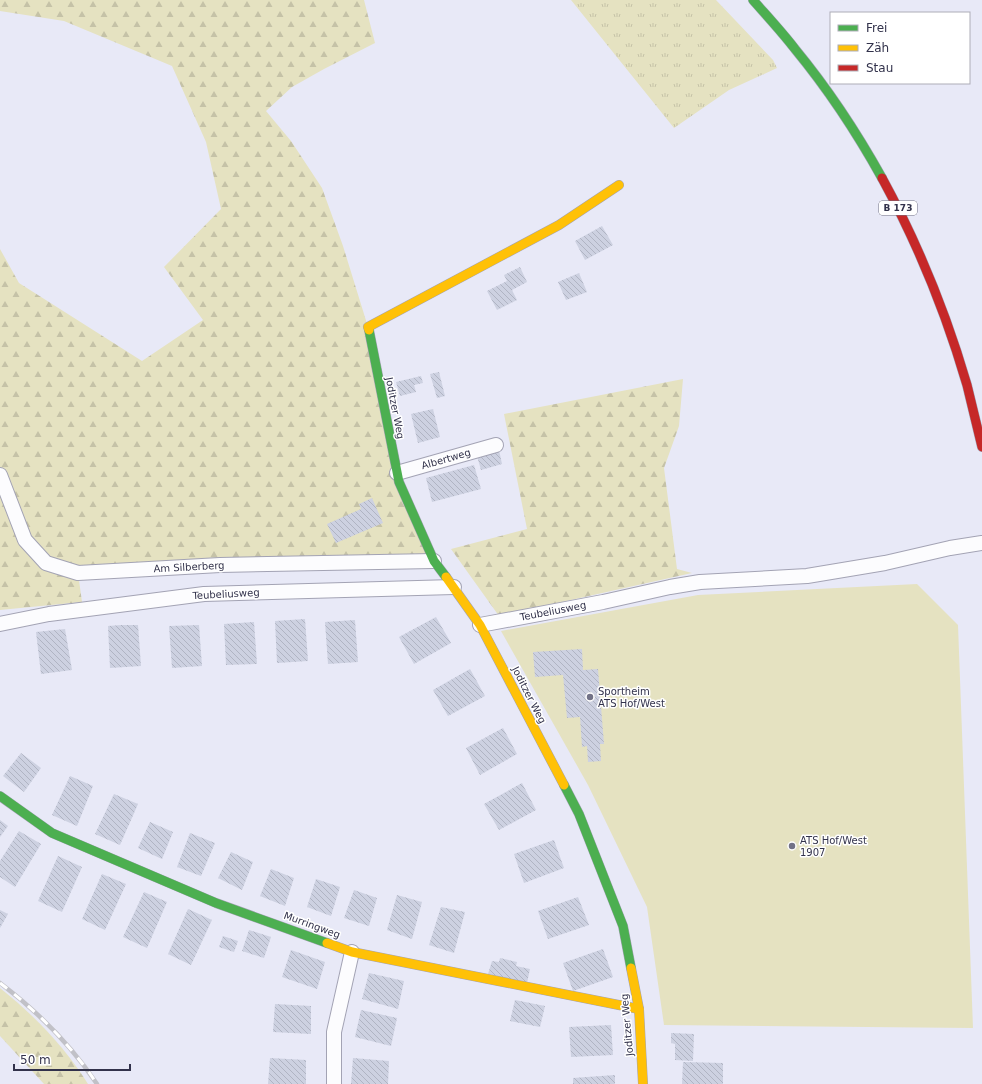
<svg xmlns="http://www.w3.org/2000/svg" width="982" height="1084" font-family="'DejaVu Sans',sans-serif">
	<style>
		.grass { fill: url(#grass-tufts) }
		.forest { fill: url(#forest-firs) }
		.green { fill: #e5e2c1 }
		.building { fill: url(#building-back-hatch) }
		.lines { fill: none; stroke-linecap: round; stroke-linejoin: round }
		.street-casing { stroke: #a3a3b4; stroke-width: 16 }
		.fast-casing { stroke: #a3a3b4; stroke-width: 10 }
		.slow-casing { stroke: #a3a3b4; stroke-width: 10 }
		.jam-casing { stroke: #a3a3b4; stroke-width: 10 }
		.street { stroke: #fcfcfe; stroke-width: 14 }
		.fast { stroke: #4caf50; stroke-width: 9 }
		.slow { stroke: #ffc107; stroke-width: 9 }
		.jam { stroke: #c62828; stroke-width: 9 }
		.rail-casing { stroke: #c1c1c7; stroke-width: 4.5 }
		.rail { stroke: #fff; stroke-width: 3; stroke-dasharray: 9; stroke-linecap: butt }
		.poi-dot { fill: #727287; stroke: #fff; stroke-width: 1.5 }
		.labels { text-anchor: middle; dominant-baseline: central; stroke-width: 3; stroke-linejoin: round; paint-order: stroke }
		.shield { fill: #fff; stroke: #707081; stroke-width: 1 }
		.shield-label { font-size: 9px; font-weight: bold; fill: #32324b }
		.street-label { font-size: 10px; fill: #32324b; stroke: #fff }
		.poi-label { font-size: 10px; fill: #32324b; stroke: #fff; text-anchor: start }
	</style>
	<defs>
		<pattern id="grass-tufts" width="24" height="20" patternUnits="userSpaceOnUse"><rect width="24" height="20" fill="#e5e2c1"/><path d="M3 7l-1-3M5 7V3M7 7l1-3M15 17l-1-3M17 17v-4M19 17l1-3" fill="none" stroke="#c5c2a7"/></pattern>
		<pattern id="forest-firs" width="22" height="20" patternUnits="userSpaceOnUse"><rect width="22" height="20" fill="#e5e2c1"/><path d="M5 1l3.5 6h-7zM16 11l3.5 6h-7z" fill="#c5c2a7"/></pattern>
		<pattern id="building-back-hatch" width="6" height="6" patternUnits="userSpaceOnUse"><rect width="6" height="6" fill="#cdd1e1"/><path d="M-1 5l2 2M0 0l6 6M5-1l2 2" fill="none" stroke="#b0b4c3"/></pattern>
	</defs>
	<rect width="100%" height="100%" fill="#e8e9f7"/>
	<!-- grass -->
	<polygon class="grass" points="571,0 716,0 773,60 777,68 729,90 674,128"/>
	<!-- forest -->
	<g class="forest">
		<polygon points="0,0 364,0 375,43 324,69 292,87 266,111 291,141 322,188 343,246 368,327 397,473 434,561 78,573 82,602 0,610 0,249 19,283 142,361 203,320 164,267 221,209 206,142 172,66 64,21 0,11"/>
		<polygon points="683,379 679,426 664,468 677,569 692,573 499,616 451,549 527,529 504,414"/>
		<path d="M0,988C34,1015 65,1047 88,1084H44L0,1036Z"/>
	</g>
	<!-- green -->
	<polygon class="green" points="917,584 958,625 973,1028 664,1025 647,907 588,785 501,631 698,595"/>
	<!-- building -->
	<g class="building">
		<polygon points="602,226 613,245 585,260 575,241"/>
		<polygon points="520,267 527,282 512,290 517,300 497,310 487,291 507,281 504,275"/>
		<polygon points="579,273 587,292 566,300 558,282"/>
		<polygon points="439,372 445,396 437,398 430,374"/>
		<polygon points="421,376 423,383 414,385 416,392 400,396 396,382"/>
		<polygon points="433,409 440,437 418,443 411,414"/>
		<polygon points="499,450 502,464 481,470 477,456"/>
		<polygon points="474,465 481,489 432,502 426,478"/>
		<polygon points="372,498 383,523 336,543 327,524 361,509 359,504"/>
		<polygon points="436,617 451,643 414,664 399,637"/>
		<polygon points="305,619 308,661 277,663 275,621"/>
		<polygon points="355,620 358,662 328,664 325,622"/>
		<polygon points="254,622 257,664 226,665 224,624"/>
		<polygon points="121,625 138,625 141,666 110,668 108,626"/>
		<polygon points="199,625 202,666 172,668 169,626"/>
		<polygon points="65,629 72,670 41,674 36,632"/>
		<polygon points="582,649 583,670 598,669 604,744 600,744 601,761 588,762 587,746 582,747 580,717 567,718 563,675 535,677 533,652"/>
		<polygon points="470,669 485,696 448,716 433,690"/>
		<polygon points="503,728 517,754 480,775 466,748"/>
		<polygon points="21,753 41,768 24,792 3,776"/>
		<polygon points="70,776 93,786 77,826 52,815"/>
		<polygon points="522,783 536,810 499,830 484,804"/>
		<polygon points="114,794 138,804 120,845 95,834"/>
		<polygon points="0,820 8,826 0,837"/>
		<polygon points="150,822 173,832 162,859 138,848"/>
		<polygon points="19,831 41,844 15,887 0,877 0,861"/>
		<polygon points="190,833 215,843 201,876 177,867"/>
		<polygon points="554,840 564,868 524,883 514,854"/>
		<polygon points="231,852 253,862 242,890 218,878"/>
		<polygon points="58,856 82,867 62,912 38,901"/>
		<polygon points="271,869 294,878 285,906 260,896"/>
		<polygon points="102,874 126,884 105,930 82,919"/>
		<polygon points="316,879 340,887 331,916 307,907"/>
		<polygon points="354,890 377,898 369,926 344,918"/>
		<polygon points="144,892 167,902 147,948 123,937"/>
		<polygon points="397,895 422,902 412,939 387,930"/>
		<polygon points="578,897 589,925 548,939 538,911"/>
		<polygon points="441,907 465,912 454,953 429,945"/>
		<polygon points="188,909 212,920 191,965 168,954"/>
		<polygon points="0,910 8,914 0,928"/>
		<polygon points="249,930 271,937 264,958 242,951"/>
		<polygon points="223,936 238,941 234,952 219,947"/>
		<polygon points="603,949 613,977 573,991 563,963"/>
		<polygon points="291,950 325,962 317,989 282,977"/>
		<polygon points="500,958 517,962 516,966 530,969 527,983 488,974 492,961 499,962"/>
		<polygon points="369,973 404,981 398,1009 362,999"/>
		<polygon points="515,1000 545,1006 540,1027 510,1021"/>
		<polygon points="275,1004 311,1006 311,1034 273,1032"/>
		<polygon points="361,1010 397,1018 391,1046 355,1037"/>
		<polygon points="611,1025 613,1055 571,1057 569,1027"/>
		<polygon points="671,1033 694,1034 693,1061 675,1060 675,1044 671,1043"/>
		<polygon points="270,1058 306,1060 306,1084 268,1084"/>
		<polygon points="353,1058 389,1061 388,1084 351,1084"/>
		<polygon points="683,1062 723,1063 723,1084 682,1084"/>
		<polygon points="615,1075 615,1084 573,1084 573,1078"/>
	</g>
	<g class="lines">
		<defs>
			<g id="street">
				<polyline points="397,473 496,445"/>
				<polyline points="0,475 25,540 46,563 78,573 220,565 434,561"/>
				<polyline points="0,624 49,614 204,594 454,587"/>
				<polyline points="480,625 603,602 670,587 700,582 807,576 885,563 950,548 982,543"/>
				<polyline points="334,1084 334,1032 352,952"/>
			</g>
			<g id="fast">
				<path d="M753,0C767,16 782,32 795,49C828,89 857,133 882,178"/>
				<polyline points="369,330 399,482 434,561 446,577"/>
				<polyline points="564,785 579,814 623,926 631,968"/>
				<polyline points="0,796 52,833 216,903 327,943"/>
			</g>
			<g id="slow">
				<polyline points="369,330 368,327 559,225 619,185"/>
				<polyline points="446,577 480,625 564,785"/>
				<polyline points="327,943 352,952 639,1009"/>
				<polyline points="631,968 639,1009 643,1084"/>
			</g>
			<path id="jam" d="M882,178C918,244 946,313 967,385C972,405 977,426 982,447"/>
		</defs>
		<!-- street casing -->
		<use href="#street" class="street-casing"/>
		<!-- fast casing -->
		<use href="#fast" class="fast-casing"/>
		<!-- slow casing -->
		<use href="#slow" class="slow-casing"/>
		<!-- jam casing -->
		<use href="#jam" class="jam-casing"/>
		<!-- street -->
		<use href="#street" class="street"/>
		<!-- fast -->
		<use href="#fast" class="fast"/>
		<!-- slow -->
		<use href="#slow" class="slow"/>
		<!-- jam -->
		<use href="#jam" class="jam"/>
		<defs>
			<path id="rail" d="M0,983C37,1011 71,1045 97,1084"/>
		</defs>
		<!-- rail casing -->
		<use href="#rail" class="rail-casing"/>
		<!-- rail -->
		<use href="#rail" class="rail"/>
	</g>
	<!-- markers -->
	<g class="poi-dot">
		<circle cx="590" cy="697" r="4"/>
		<circle cx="792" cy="846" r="4"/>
	</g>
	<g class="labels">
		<!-- shield labels -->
		<rect class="shield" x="879" y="201" width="38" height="14" rx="3"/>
		<g class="shield-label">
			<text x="898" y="208">B 173</text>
		</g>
		<!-- street labels -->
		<g class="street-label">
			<text transform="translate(395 408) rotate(79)">Joditzer Weg</text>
			<text transform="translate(446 459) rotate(-16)">Albertweg</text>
			<text transform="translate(189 567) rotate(-3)">Am Silberberg</text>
			<text transform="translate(226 594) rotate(-3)">Teubeliusweg</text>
			<text transform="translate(553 611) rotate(-11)">Teubeliusweg</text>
			<text transform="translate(529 695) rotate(63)">Joditzer Weg</text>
			<text transform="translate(312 925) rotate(20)">Murringweg</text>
			<text transform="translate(627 1025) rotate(-95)">Joditzer Weg</text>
		</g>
		<!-- poi labels -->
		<g class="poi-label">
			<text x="598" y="691">Sportheim<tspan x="598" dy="12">ATS Hof/West</tspan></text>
			<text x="800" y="840">ATS Hof/West<tspan x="800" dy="12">1907</tspan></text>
		</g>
	</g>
	<!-- legend -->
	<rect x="830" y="12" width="140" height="72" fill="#ffffff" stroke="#adadb7"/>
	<rect x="838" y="25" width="20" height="6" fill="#4caf50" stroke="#adadb7"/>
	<text x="866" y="32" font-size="12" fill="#32324b">Frei</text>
	<rect x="838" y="45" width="20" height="6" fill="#ffc107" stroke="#adadb7"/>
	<text x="866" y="52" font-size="12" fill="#32324b">Zäh</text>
	<rect x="838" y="65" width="20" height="6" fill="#c62828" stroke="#adadb7"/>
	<text x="866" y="72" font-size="12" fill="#32324b">Stau</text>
	<!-- scale -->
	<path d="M14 1064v6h116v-6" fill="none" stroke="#32324b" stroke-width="2"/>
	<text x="20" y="1064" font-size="12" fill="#32324b" stroke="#ffffff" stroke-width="3" paint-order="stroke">50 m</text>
</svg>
